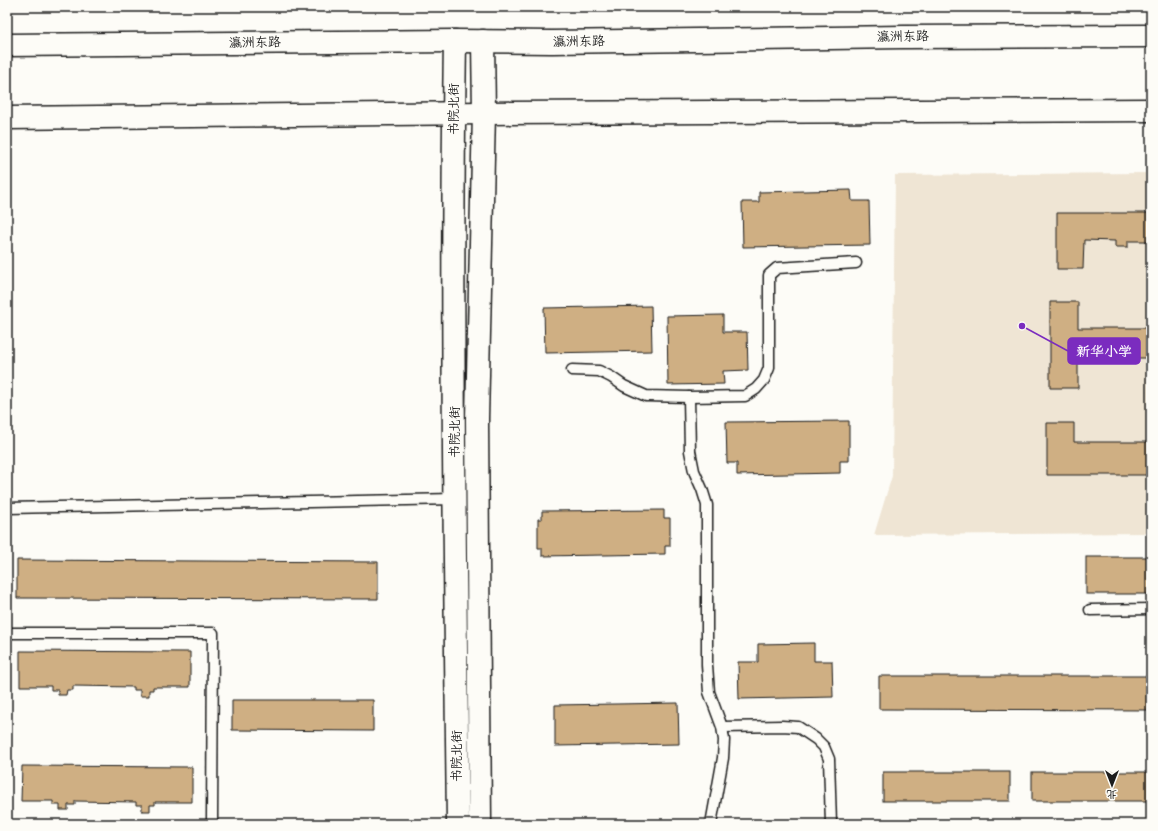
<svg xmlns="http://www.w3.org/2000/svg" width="1158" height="831" font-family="Mynerve,'LXGW WenKai TC',sans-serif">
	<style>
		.built { fill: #efe5d4 }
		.building { fill: #cfaf83; stroke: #1c1c1c }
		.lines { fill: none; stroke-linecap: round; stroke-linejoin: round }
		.lane-casing { stroke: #1c1c1c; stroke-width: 13 }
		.secondary-casing { stroke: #1c1c1c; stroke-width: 25 }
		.lane { stroke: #fdfcf7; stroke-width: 10 }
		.secondary { stroke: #fdfcf7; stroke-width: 22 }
		.labels { text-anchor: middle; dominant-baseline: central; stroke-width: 3; stroke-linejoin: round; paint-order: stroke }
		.street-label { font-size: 13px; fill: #1c1c1c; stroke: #fdfcf7 }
		.leader { fill: none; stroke: #7b2cbf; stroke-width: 1.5 }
		.callout-dot { fill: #7b2cbf; stroke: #fdfcf7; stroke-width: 1.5 }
		.callout { fill: #7b2cbf; stroke: #7b2cbf; stroke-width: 1.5 }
		.callout-label { font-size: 14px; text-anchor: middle; font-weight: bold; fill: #fff }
	</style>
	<rect width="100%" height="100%" fill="#fdfcf7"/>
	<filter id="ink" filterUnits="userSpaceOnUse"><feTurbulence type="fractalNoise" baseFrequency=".025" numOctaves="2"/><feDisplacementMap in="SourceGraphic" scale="8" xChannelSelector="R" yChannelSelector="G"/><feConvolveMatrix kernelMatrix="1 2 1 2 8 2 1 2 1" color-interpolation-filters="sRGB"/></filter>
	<g filter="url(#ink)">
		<!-- built -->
		<polygon class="built" points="1151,173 1151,533 874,535 892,476 895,175"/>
		<!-- building -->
		<g class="building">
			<polygon points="851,190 852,201 869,201 870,245 743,247 742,202 759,202 759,192"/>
			<polygon points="1057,213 1151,213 1151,241 1128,241 1128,247 1115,247 1115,241 1084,240 1083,269 1057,269"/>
			<polygon points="1050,302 1078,302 1078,328 1151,328 1151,358 1078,358 1078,388 1050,388"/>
			<polygon points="651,306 652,351 545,353 544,308"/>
			<polygon points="723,315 723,332 747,332 748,370 723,371 724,384 668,385 667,316"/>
			<polygon points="849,421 849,461 840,461 840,473 737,475 737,463 727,463 726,422"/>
			<polygon points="1047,423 1074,423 1074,442 1151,442 1151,475 1047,475"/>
			<polygon points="664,510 664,518 670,518 670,546 665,546 665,554 542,556 542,548 538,548 538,519 542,519 542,511"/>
			<rect x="1086" y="557" width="65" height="37"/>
			<polygon points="17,560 378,562 378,599 17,598"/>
			<polygon points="814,643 814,661 832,661 833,697 739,699 738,662 758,662 758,644"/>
			<polygon points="20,651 190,652 190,687 153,687 153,690 149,690 149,696 140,696 140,690 134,690 134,687 73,686 73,690 67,690 66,695 58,695 58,690 51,690 51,686 20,686"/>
			<polygon points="879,676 1151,676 1151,710 879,709"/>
			<polygon points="232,700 373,700 373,731 232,730"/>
			<polygon points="678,703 679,744 555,746 555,705"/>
			<polygon points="22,766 192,767 192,802 155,802 155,805 150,805 150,811 142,811 142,805 136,805 136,802 75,801 75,805 68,805 68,810 60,810 60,805 53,805 53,801 21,801"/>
			<rect x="883" y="772" width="127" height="29"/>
			<rect x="1032" y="772" width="119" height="29"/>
		</g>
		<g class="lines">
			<defs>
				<g id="lane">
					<polyline points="572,370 599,371 611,377 624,386 646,396 689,397 745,396 756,389 764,380 769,368 769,275 777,268 856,263"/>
					<polyline points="689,397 690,451 694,471 702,489 707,505 707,665 709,692 722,727 724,740 723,758 711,824"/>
					<polyline points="7,508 455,499"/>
					<polyline points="1090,610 1151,609"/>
					<polyline points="7,633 213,633 212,824"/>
					<polyline points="722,727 782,726 798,727 816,739 824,747 829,759 831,824"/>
				</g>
				<g id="secondary">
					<path d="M455,41C451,302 455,563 458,824"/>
					<polyline points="7,45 455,41 552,42 903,37 1151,36"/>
					<polyline points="7,118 484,113 1151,110"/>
					<polyline points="480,824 477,419 484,113 483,41"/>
				</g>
			</defs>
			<!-- lane casing -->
			<use href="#lane" class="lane-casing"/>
			<!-- secondary casing -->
			<use href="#secondary" class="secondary-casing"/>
			<!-- lane -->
			<use href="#lane" class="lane"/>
			<!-- secondary -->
			<use href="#secondary" class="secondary"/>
		</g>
	</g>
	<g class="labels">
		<!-- street labels -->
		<g class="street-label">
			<text transform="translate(903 37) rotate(-1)">瀛洲东路</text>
			<text transform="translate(579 42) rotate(-1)">瀛洲东路</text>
			<text transform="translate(255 43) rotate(-1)">瀛洲东路</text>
			<text transform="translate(454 109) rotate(-90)">书院北街</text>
			<text transform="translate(455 432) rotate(-90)">书院北街</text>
			<text transform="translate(457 756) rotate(-90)">书院北街</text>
		</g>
	</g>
	<!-- callouts -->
	<path class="leader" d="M1022 326L1068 351"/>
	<circle class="callout-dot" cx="1022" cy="326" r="4"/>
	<rect class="callout" x="1068" y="338" width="72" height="26" rx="4"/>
	<g class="callout-label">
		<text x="1104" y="356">新华小学</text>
	</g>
	<!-- margin -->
	<rect width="1158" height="831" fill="none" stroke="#fdfcf7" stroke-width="24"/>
	<rect x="12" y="12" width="1134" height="807" fill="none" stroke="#1c1c1c" stroke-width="1.5" filter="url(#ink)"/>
	<!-- north arrow -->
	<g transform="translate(1112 785) rotate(180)" stroke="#fdfcf7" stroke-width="3" paint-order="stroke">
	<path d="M0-3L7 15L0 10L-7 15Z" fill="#1c1c1c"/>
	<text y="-6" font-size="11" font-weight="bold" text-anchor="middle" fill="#1c1c1c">北</text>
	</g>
</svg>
